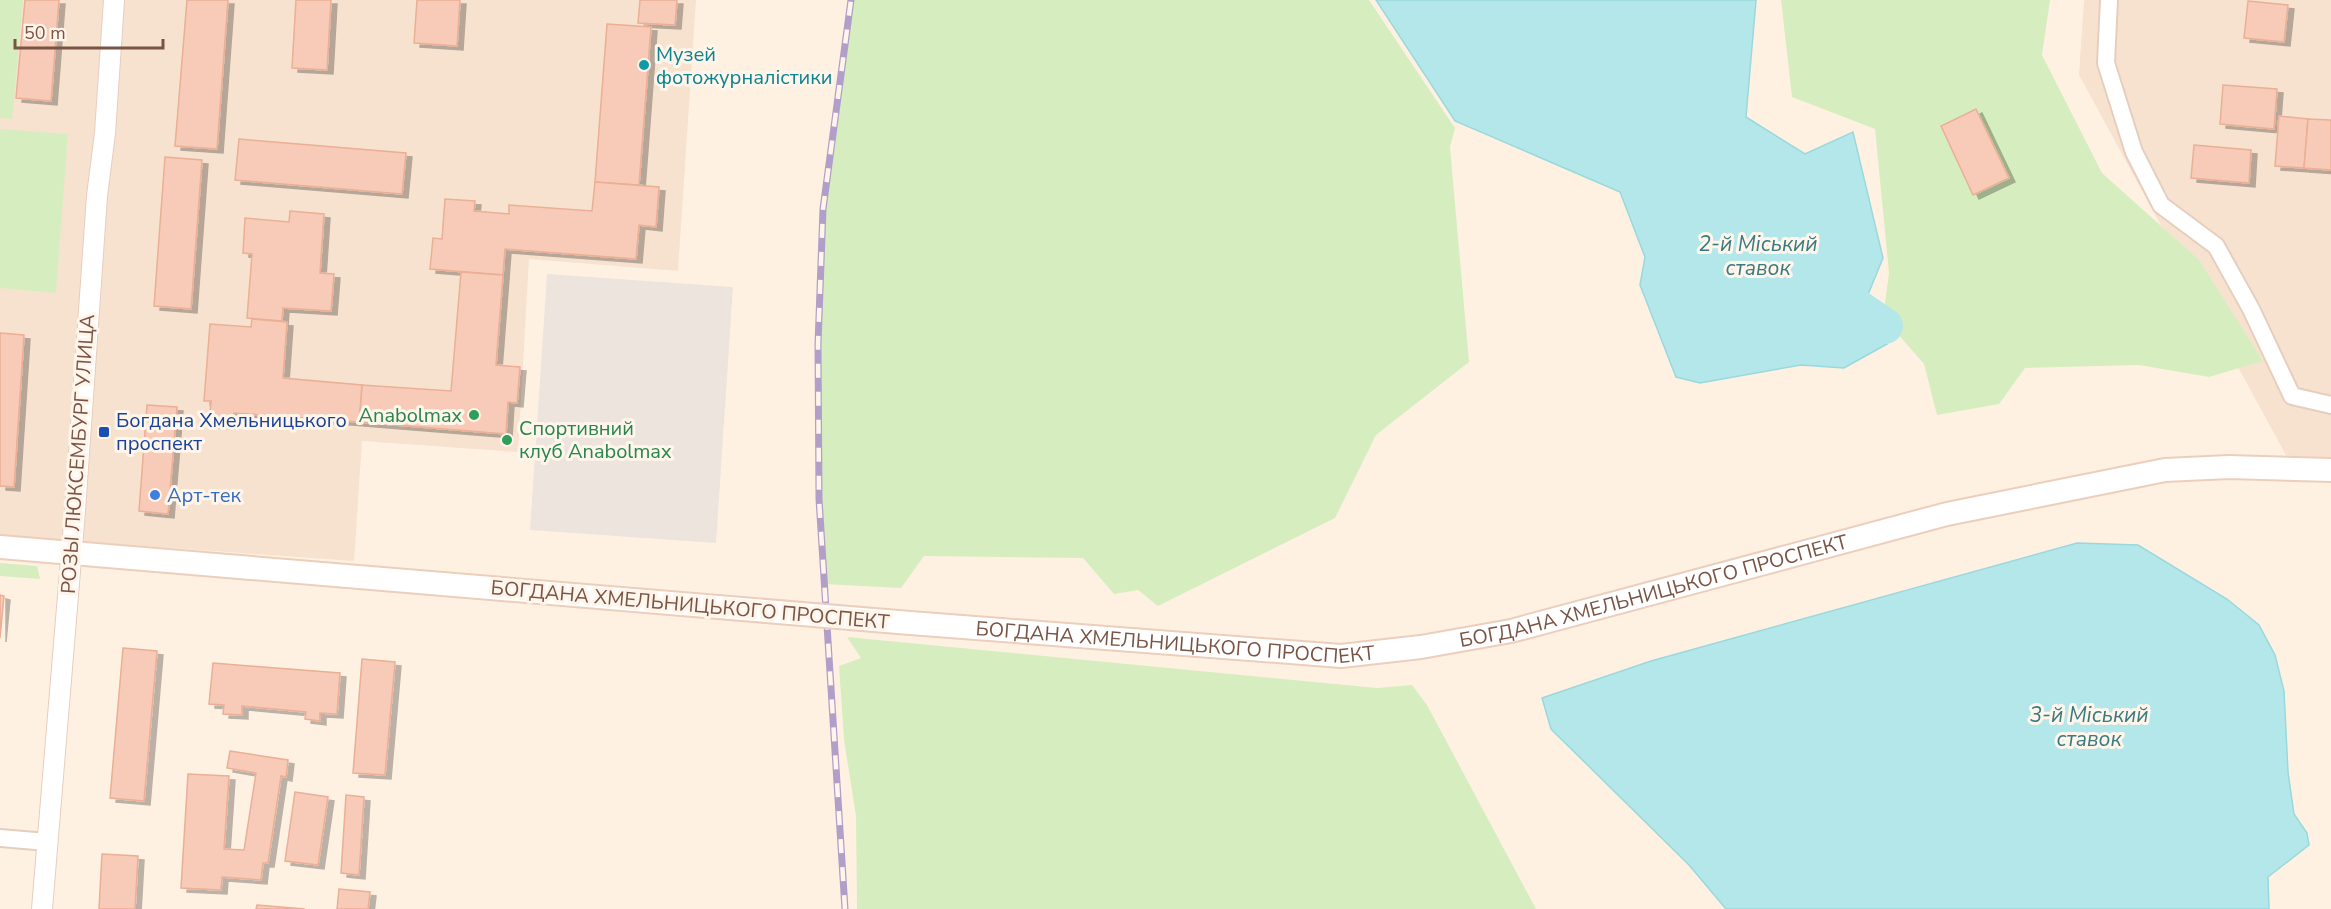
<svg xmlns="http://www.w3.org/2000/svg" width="2331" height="909" font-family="'Nunito Sans',sans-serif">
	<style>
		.residential { fill: #f7e2cf }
		.industrial { fill: #ede4dd }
		.green { fill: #d6eebf }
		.water { fill: #b4e7ea; stroke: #99d8dd; stroke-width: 1.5 }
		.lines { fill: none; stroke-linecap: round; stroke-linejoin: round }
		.river { stroke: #b4e7ea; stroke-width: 36 }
		.building { fill: #f7cbb7; stroke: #ebaf95; stroke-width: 1.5; filter: url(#shadow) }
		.minor-casing { stroke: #e6cebf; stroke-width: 20 }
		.tertiary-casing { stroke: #e6cebf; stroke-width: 22 }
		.secondary-casing { stroke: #eccebc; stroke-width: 26 }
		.minor { stroke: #fff; stroke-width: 16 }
		.tertiary { stroke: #fff; stroke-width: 20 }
		.secondary { stroke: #fff; stroke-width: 22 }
		.rail-casing { stroke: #b29fc9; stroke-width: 7 }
		.rail { stroke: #fff5ea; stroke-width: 4.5; stroke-dasharray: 14; stroke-linecap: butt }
		.secondary-bridge-casing { stroke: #eccebc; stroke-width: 26; stroke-linecap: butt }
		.secondary-bridge { stroke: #fff; stroke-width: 22 }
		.culture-dot { fill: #0f9aa8; stroke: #fff5ea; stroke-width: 2 }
		.leisure-dot { fill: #2e9e5b; stroke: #fff5ea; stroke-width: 2 }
		.transit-dot { fill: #1a4fb4; stroke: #fff5ea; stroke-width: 2 }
		.shop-dot { fill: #3f7fe0; stroke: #fff5ea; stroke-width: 2 }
		.labels { text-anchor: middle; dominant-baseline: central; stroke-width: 6; stroke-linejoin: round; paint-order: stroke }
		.culture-label { font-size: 20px; fill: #0d838f; stroke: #fff5ea; text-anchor: start }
		.leisure-label { font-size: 20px; fill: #27864d; stroke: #fff5ea; text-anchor: end }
		.transit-label { font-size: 20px; fill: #164399; stroke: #fff5ea; text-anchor: start }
		.street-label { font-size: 20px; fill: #795445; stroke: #fff5ea }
		.shop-label { font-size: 20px; fill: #366cbe; stroke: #fff5ea; text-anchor: start }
		.water-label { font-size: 21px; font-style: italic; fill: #377a80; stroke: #fff5ea }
	</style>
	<defs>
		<filter id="shadow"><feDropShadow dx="6" dy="4" stdDeviation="0" flood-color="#0004"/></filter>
	</defs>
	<rect width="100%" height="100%" fill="#fff1e2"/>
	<!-- residential -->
	<g class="residential">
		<polygon points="0,0 696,0 678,271 529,259 518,452 362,441 354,561 0,536"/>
		<polygon points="2084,0 2331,0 2331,462 2288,459 2079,75"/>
	</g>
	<!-- industrial -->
	<polygon class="industrial" points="547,274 733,287 716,543 530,530"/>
	<!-- green -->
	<g class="green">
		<polygon points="0,0 23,0 12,119 0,118"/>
		<polygon points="854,0 1369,0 1455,128 1450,147 1469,362 1376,435 1335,518 1158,606 1138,590 1114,594 1083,558 924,556 901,588 824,584 820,402 824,210"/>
		<polygon points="1781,0 2050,0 2042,55 2102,173 2199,260 2263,361 2209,377 2139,365 2025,368 1999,404 1937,415 1924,364 1883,317 1889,273 1875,129 1792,97"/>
		<polygon points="0,129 68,134 56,293 0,288"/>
		<polygon points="0,563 37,566 40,579 0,576"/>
		<polygon points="847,637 1377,688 1412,685 1427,705 1536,909 857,909 856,816 844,740 839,666 861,658"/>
	</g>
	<!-- water -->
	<g class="water">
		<polygon points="1376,0 1756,0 1746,117 1805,154 1853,132 1883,258 1858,319 1887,344 1844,368 1801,365 1700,383 1676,377 1640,285 1645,257 1620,192 1455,121"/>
		<polygon points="2077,543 2138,545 2227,599 2259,625 2275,655 2284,691 2288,772 2294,814 2307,833 2309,845 2268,877 2269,909 1726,909 1689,865 1551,729 1542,698 1651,661"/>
	</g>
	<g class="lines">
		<!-- river -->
		<polyline class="river" points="1821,282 1885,326"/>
	</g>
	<!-- building -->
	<g class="building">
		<polygon points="25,0 59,0 51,101 16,98"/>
		<polygon points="187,0 228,0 217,149 175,146"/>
		<polygon points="296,0 331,0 327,70 292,68"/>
		<polygon points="417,0 460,0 457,46 414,43"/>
		<polygon points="640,0 677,0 675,25 638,23"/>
		<polygon points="2248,1 2288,5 2284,42 2244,38"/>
		<polygon points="607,24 651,27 639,185 595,182"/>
		<polygon points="2223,85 2277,89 2274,129 2220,124"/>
		<polygon points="1976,109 2009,178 1973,195 1941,126"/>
		<polygon points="2279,116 2308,119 2304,168 2275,166"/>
		<polygon points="2308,119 2331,120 2331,170 2304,168"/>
		<polygon points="239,139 406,153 402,194 235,180"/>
		<polygon points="2194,145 2251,150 2249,183 2191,178"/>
		<polygon points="165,157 202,160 191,309 154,306"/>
		<polygon points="595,182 659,187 656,227 639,225 636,259 505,249 503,275 430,269 433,238 442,239 445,199 475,201 474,211 509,214 509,205 592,211"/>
		<polygon points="290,211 324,214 320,273 334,274 331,311 283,308 282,321 247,318 252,254 243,253 245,218 289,222"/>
		<polygon points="461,272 503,275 496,365 520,367 517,403 508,402 506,434 359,422 362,385 451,391"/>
		<polygon points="252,319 287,322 283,378 362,385 359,422 234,413 233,425 209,424 211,401 204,401 210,324 251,327"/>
		<polygon points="0,333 24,335 14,487 0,486"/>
		<polygon points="147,405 177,407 168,514 139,511"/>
		<polygon points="0,595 4,596 0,638"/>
		<polygon points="123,648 157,651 144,801 110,798"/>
		<polygon points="362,659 395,662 385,775 353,773"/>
		<polygon points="213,663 340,673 337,714 320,713 320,721 305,719 306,712 242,706 242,715 223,714 224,705 209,704"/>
		<polygon points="230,751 288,760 286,777 281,776 268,863 263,863 261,880 222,877 221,890 181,888 188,774 229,776 224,849 244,850 256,773 227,768"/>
		<polygon points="295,792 328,797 318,865 285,861"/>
		<polygon points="346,795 364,797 359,875 341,873"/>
		<polygon points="102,854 138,856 135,909 99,909"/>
		<polygon points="339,889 370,892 368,909 337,909"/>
		<polygon points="257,905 305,909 256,909"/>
	</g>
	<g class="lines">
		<defs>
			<g id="minor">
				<polyline points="2109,0 2106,63 2134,152 2161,205 2216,246 2251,309 2292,396 2331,405"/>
				<polyline points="0,838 47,842"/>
			</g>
			<polyline id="tertiary" points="42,909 75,511 97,196 105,133 114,0"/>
			<g id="secondary">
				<polyline points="0,547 682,604"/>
				<path id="s1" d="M910,623L1341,656L1421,647L1511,631L1947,514L2165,470L2229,467L2331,470"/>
			</g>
		</defs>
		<!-- minor casing -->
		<use href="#minor" class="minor-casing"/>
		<!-- tertiary casing -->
		<use href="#tertiary" class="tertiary-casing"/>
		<!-- secondary casing -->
		<use href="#secondary" class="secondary-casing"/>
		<!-- minor -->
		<use href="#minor" class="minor"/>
		<!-- tertiary -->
		<use href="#tertiary" class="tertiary"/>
		<!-- secondary -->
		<use href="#secondary" class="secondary"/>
		<defs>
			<polyline id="rail" points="845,909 819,499 818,344 823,209 851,0"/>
		</defs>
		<!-- rail casing -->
		<use href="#rail" class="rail-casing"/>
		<!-- rail -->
		<use href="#rail" class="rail"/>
		<defs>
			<polyline id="secondary-bridge" points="682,604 910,623"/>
		</defs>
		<!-- secondary-bridge casing -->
		<use href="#secondary-bridge" class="secondary-bridge-casing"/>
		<!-- secondary-bridge -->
		<use href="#secondary-bridge" class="secondary-bridge"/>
	</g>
	<!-- markers -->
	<circle class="culture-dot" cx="644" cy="65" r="6"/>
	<g class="leisure-dot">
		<circle cx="474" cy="415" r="6"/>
		<circle cx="507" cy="440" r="6"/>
	</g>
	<rect class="transit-dot" x="98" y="426" width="12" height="12" rx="3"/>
	<circle class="shop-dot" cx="155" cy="495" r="6"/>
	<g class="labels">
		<!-- culture labels -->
		<g class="culture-label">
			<text x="656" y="54">Музей<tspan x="656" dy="23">фотожурналістики</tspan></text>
		</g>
		<!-- leisure labels -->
		<g class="leisure-label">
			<text x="462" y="415">Anabolmax</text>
			<text x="519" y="428" text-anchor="start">Спортивний<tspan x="519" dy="23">клуб Anabolmax</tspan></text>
		</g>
		<!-- transit labels -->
		<g class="transit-label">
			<text x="116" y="420">Богдана Хмельницького<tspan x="116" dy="23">проспект</tspan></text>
		</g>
		<!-- street labels -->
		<g class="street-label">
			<text transform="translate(78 454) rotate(-86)">РОЗЫ ЛЮКСЕМБУРГ УЛИЦА</text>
			<text stroke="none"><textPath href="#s1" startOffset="752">БОГДАНА ХМЕЛЬНИЦЬКОГО ПРОСПЕКТ</textPath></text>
			<text transform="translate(690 605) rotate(5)">БОГДАНА ХМЕЛЬНИЦЬКОГО ПРОСПЕКТ</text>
			<text stroke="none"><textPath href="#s1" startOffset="266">БОГДАНА ХМЕЛЬНИЦЬКОГО ПРОСПЕКТ</textPath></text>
		</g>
		<!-- shop labels -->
		<g class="shop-label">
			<text x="167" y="495">Арт-тек</text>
		</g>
		<!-- water labels -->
		<g class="water-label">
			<text x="1758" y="244">2-й Міський<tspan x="1758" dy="24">ставок</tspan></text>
			<text x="2089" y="715">3-й Міський<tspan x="2089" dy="24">ставок</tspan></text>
		</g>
	</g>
	<!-- scale -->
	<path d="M15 39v9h148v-9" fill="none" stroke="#795445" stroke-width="3"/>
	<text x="24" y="39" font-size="18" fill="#795445" stroke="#fff5ea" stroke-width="4.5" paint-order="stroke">50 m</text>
</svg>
